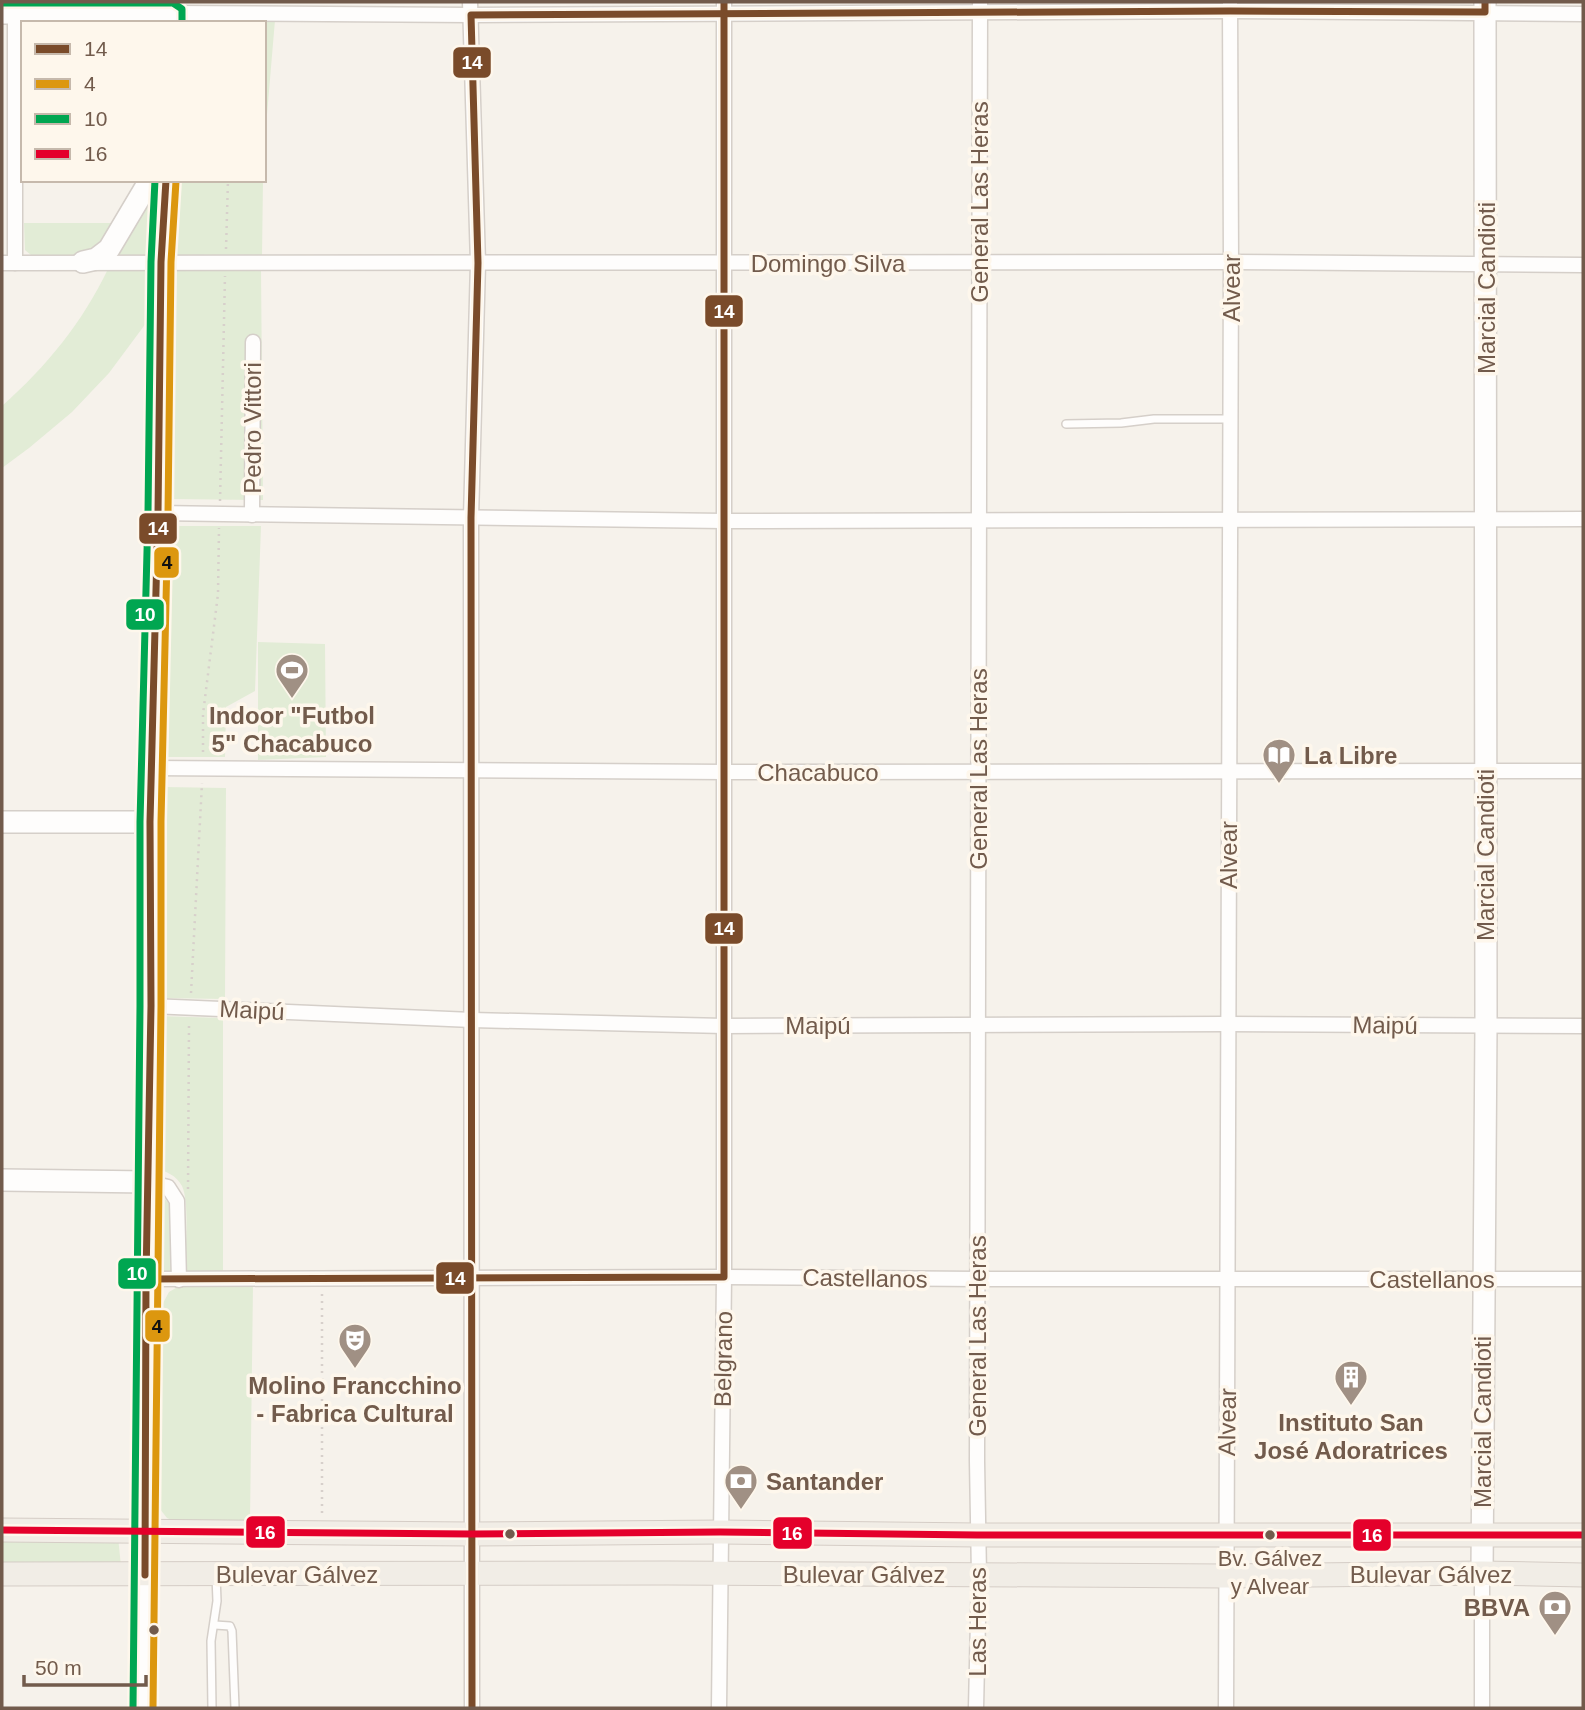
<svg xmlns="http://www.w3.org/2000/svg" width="1585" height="1710" font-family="Helvetica,sans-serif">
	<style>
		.green { fill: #e2ecd6 }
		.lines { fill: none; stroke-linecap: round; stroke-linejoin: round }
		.lane-casing { stroke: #d5cfc9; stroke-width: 10 }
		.street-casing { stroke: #d5cfc9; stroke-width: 17 }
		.secondary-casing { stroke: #d5cfc9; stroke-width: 24 }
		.primary-casing { stroke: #d5cdc6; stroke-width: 25 }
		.path { stroke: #d7d0cb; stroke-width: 2.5; stroke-dasharray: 2 5; stroke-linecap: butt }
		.lane { stroke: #fefdfc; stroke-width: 7 }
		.street { stroke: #fefdfc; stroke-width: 14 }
		.secondary { stroke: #fefdfc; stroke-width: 21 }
		.primary { stroke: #f1ede6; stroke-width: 23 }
		.bus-1-casing { stroke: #fef7ec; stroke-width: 12 }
		.bus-2-casing { stroke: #fef7ec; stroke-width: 12 }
		.bus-3-casing { stroke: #fef7ec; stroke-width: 12 }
		.bus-4-casing { stroke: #fef7ec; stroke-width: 12 }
		.bus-1 { stroke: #7a4b2a; stroke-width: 7 }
		.bus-2 { stroke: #dc970f; stroke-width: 7 }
		.bus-3 { stroke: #00a651; stroke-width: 7 }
		.bus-4 { stroke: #e4002b; stroke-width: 7 }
		.bus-dot { fill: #725b4c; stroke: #fef7ec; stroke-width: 2.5 }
		.labels { text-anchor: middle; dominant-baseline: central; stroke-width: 7; stroke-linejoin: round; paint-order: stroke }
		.bus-label { font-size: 22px; fill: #725b4c; stroke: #fef7ec }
		.street-label { font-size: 24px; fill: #725b4c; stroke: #fef7ec }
		.poi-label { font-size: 24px; font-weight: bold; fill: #725b4c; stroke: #fef7ec }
		.line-badge { stroke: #fef7ec; stroke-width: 2.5 }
		.badge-label { font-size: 19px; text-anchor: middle; font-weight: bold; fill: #fff }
		.pale-badge-label { font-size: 19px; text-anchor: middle; font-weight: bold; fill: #111 }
	</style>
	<rect width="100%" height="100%" fill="#f6f2eb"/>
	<!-- green -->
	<g class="green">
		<polygon points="181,19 275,20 264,150 264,23 181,23"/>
		<polygon points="157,180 162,258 110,258"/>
		<polygon points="178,180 263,180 262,257 176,257"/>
		<polygon points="24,223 117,223 98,248 86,255 31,255 25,250"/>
		<path d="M108,269H162L161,303L109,373L72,412L29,448L2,468V406C47,366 82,323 108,269Z"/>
		<polygon points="177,269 261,269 263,500 171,499"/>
		<polygon points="171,526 261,526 255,691 226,707 225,757 165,757"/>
		<polygon points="258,642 325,644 326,757 258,760"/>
		<polygon points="164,787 226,788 225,999 159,998"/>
		<path d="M158,1016L223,1018V1274H185C185,1253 190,1203 182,1186C176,1175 166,1171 155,1169Z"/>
		<polygon points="154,1193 165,1199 170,1205 174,1274 153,1274"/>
		<polygon points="181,1285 253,1285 250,1520 174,1521 167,1518 160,1509 162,1305 169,1292"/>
		<polygon points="2,1537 118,1537 121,1566 2,1566"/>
	</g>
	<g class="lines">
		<defs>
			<g id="lane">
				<polyline points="1066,424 1121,423 1154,419 1230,419"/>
				<polyline points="215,1625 230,1626 232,1631 235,1708"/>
				<polyline points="212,1708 211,1641 217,1601 216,1576"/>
			</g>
			<g id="street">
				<polyline points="470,2 478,263 471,518 472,1708"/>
				<polyline points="15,13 15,263"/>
				<polyline points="172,13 471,15 1230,11 1583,14"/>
				<polyline points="2,263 1231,262 1583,265"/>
				<polyline points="158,513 723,521 1583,519"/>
				<polyline points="252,515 253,342"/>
				<polyline points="152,768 725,772 1583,771"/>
				<polyline points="151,1006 472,1020 724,1026 1227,1024 1583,1026"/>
				<polyline points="148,1182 168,1187 177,1201 179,1280"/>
				<polyline points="146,1279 724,1277 977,1279 1583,1279"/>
				<polyline points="1482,1573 1482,1708"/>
				<polyline points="143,1708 145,1575"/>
				<polyline points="719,1708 724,1277 724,2"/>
				<polyline points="976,1708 979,1575 977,1461 980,2"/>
				<polyline points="1226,1708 1231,262 1230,2"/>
			</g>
			<g id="secondary">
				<polyline points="2,13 172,13"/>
				<polyline points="83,262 96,259 109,249 150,180"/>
				<polyline points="2,822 150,822"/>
				<polyline points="2,1180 148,1182"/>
				<polyline points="1482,1573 1486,1026 1485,2"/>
				<polyline points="145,1575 146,1279 151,1006 150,822 158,513 161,262 166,180"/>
			</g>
			<g id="primary">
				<polyline points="2,1530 471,1534 720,1532 977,1535 1583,1535"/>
				<polyline points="2,1574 668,1573 1226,1576 1482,1573 1583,1575"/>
			</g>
		</defs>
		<!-- lane casing -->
		<use href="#lane" class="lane-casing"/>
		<!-- street casing -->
		<use href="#street" class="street-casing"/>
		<!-- secondary casing -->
		<use href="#secondary" class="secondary-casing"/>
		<!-- primary casing -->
		<use href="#primary" class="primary-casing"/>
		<!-- path -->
		<g class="path">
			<polyline points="226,249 228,180"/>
			<polyline points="220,501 225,276"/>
			<polyline points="203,752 203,714 218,594 219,528"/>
			<polyline points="191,993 202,783"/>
			<polyline points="188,1189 189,1024"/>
			<polyline points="322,1294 322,1515"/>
		</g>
		<!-- lane -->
		<use href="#lane" class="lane"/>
		<!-- street -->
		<use href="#street" class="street"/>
		<!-- secondary -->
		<use href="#secondary" class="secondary"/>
		<!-- primary -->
		<use href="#primary" class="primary"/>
		<defs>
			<g id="bus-1">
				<polyline points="146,1279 724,1277 724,2"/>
				<polyline points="145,1575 146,1279 151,1006 150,822 158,513 161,262 166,180"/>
				<polyline points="472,1708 471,518 478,263 471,15 1230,11 1485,12 1485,2"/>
			</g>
			<polyline id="bus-2" points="153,1708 161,1006 161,822 168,513 171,262 176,181"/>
			<g id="bus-3">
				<polyline points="2,3 173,3 182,9 182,23"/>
				<polyline points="133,1708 140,1006 140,822 148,513 151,262 155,180"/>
			</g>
			<polyline id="bus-4" points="2,1530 471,1534 720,1532 977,1535 1583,1535"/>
		</defs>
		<!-- bus-1 casing -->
		<use href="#bus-1" class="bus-1-casing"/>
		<!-- bus-2 casing -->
		<use href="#bus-2" class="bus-2-casing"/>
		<!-- bus-3 casing -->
		<use href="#bus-3" class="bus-3-casing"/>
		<!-- bus-4 casing -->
		<use href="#bus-4" class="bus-4-casing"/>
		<!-- bus-1 -->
		<use href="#bus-1" class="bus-1"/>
		<!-- bus-2 -->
		<use href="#bus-2" class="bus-2"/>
		<!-- bus-3 -->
		<use href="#bus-3" class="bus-3"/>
		<!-- bus-4 -->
		<use href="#bus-4" class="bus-4"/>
	</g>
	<!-- icons -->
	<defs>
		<symbol id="stadium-pin" viewBox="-11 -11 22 30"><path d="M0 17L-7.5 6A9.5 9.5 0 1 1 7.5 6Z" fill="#a09084" stroke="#fef7ec"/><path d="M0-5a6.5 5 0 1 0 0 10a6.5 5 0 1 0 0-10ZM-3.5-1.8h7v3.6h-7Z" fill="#fff"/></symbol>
		<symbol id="library-pin" viewBox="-11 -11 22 30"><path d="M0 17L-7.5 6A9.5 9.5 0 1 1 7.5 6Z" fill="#a09084" stroke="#fef7ec"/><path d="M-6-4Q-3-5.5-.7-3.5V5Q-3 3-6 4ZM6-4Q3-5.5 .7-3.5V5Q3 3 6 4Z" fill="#fff"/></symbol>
		<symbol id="theatre-pin" viewBox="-11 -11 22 30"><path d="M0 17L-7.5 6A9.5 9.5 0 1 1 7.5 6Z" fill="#a09084" stroke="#fef7ec"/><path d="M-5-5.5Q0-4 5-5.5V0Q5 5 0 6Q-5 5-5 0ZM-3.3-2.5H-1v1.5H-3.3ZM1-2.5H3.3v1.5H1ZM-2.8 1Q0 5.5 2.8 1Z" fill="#fff"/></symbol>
		<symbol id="building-pin" viewBox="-11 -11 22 30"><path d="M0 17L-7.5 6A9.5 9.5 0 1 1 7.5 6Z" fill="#a09084" stroke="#fef7ec"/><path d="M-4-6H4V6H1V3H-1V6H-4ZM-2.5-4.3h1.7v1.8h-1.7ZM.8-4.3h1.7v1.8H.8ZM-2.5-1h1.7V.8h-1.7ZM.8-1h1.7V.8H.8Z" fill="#fff"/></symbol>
		<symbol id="bank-pin" viewBox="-11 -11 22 30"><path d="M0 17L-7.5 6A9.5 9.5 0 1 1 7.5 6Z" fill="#a09084" stroke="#fef7ec"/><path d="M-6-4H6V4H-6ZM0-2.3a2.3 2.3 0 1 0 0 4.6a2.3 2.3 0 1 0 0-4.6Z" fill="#fff"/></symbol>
	</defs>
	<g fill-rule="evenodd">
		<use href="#stadium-pin" x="273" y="651" width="38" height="52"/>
		<use href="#library-pin" x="1260" y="736" width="38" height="52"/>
		<use href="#theatre-pin" x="336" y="1321" width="38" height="52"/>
		<use href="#building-pin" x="1332" y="1358" width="38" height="52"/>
		<use href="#bank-pin" x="722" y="1462" width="38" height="52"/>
		<use href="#bank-pin" x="1536" y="1588" width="38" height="52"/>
	</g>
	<!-- markers -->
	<g class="bus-dot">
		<circle cx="510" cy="1534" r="6"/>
		<circle cx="1270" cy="1535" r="6"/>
		<circle cx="154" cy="1630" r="6"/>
	</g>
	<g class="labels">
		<!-- bus labels -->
		<g class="bus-label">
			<text x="1270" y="1558">Bv. Gálvez<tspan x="1270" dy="28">y Alvear</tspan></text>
		</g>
		<!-- street labels -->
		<g class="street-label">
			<text transform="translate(979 202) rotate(-90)">General Las Heras</text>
			<text x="828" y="263">Domingo Silva</text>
			<text transform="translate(1231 288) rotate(-90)">Alvear</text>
			<text transform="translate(1486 288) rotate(-90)">Marcial Candioti</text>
			<text transform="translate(252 428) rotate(-90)">Pedro Vittori</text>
			<text transform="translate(978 769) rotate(-90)">General Las Heras</text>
			<text x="818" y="772">Chacabuco</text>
			<text transform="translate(1228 855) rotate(-90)">Alvear</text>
			<text transform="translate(1485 855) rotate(-90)">Marcial Candioti</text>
			<text transform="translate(252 1010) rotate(3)">Maipú</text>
			<text x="818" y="1025">Maipú</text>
			<text transform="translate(1385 1025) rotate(1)">Maipú</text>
			<text transform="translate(865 1278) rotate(1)">Castellanos</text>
			<text x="1432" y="1279">Castellanos</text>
			<text transform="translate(977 1336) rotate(-90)">General Las Heras</text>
			<text transform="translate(723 1359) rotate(-89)">Belgrano</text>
			<text transform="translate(1227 1422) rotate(-89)">Alvear</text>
			<text transform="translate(1482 1422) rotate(-90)">Marcial Candioti</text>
			<text x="297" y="1574">Bulevar Gálvez</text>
			<text x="864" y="1574">Bulevar Gálvez</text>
			<text x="1431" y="1574">Bulevar Gálvez</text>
			<text transform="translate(977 1622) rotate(-90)">Las Heras</text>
		</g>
		<!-- poi labels -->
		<g class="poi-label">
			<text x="292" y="715">Indoor "Futbol<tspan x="292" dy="28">5" Chacabuco</tspan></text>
			<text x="1304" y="755" text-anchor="start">La Libre</text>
			<text x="355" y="1385">Molino Francchino<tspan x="355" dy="28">- Fabrica Cultural</tspan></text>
			<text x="1351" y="1422">Instituto San<tspan x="1351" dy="28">José Adoratrices</tspan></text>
			<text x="766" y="1481" text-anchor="start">Santander</text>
			<text x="1530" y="1607" text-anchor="end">BBVA</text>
		</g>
	</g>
	<g class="line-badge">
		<rect x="452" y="46" width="40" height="33" rx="7" fill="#7a4b2a"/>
		<rect x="704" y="294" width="40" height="34" rx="7" fill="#7a4b2a"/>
		<rect x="138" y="512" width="40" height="33" rx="7" fill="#7a4b2a"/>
		<rect x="153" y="546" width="27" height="33" rx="7" fill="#dc970f"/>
		<rect x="125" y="598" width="40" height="33" rx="7" fill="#00a651"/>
		<rect x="704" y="912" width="40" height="33" rx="7" fill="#7a4b2a"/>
		<rect x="117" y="1257" width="40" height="33" rx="7" fill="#00a651"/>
		<rect x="435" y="1261" width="40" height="34" rx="7" fill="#7a4b2a"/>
		<rect x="144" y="1309" width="27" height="34" rx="7" fill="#dc970f"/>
		<rect x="245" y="1515" width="41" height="34" rx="7" fill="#e4002b"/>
		<rect x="772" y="1516" width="41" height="34" rx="7" fill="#e4002b"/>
		<rect x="1352" y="1518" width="40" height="34" rx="7" fill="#e4002b"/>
	</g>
	<g class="badge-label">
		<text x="472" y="69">14</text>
		<text x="724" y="318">14</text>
		<text x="158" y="535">14</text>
		<text x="145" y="621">10</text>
		<text x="724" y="935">14</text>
		<text x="137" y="1280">10</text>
		<text x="455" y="1285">14</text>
		<text x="265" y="1539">16</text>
		<text x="792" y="1540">16</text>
		<text x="1372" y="1542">16</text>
	</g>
	<g class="pale-badge-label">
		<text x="167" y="569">4</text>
		<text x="157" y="1333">4</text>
	</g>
	<!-- border -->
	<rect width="1585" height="1710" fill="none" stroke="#725b4c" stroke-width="7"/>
	<!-- legend -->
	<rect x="21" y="21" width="245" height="161" fill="#fef7ec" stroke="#c6b9ac" stroke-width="2"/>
	<rect x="35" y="44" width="35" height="10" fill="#7a4b2a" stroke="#c6b9ac" stroke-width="2"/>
	<text x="84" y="56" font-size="21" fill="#725b4c">14</text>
	<rect x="35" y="79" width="35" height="10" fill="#dc970f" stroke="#c6b9ac" stroke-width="2"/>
	<text x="84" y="91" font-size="21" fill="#725b4c">4</text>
	<rect x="35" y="114" width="35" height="10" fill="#00a651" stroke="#c6b9ac" stroke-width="2"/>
	<text x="84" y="126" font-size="21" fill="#725b4c">10</text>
	<rect x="35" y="149" width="35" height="10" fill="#e4002b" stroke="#c6b9ac" stroke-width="2"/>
	<text x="84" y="161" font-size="21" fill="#725b4c">16</text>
	<!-- scale -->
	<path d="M24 1675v10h122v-10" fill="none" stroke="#725b4c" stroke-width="3.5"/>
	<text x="35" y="1675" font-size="21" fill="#725b4c" stroke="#fef7ec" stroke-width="5" paint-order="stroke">50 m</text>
</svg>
